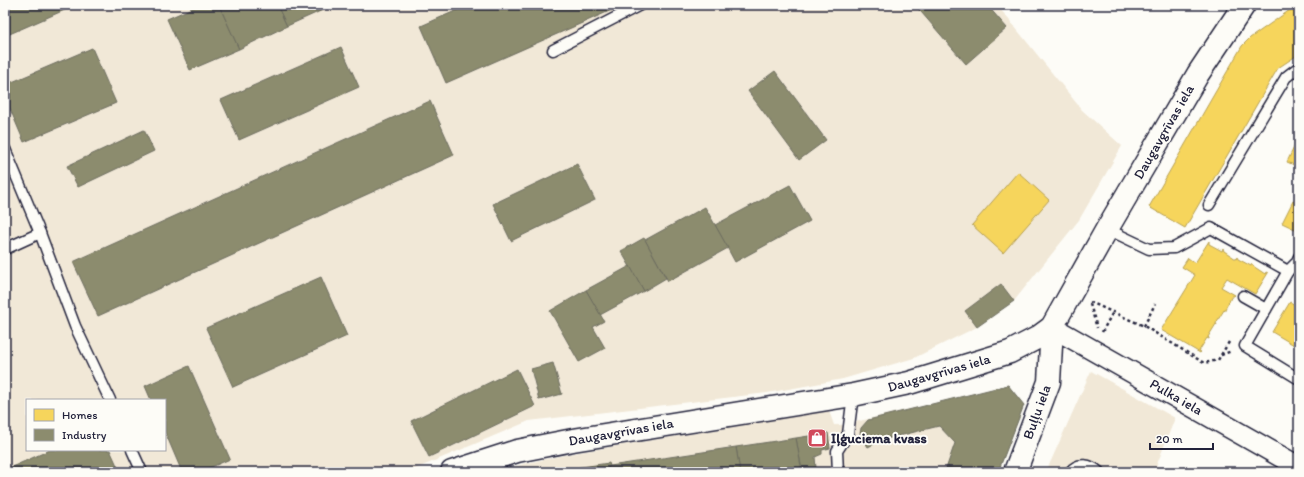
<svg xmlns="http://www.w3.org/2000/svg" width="1304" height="477" font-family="Itim,sans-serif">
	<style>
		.built { fill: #f1e8d7; fill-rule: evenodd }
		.homes { fill: #f6d55c; stroke: #b69f52 }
		.industry { fill: #8c8c6e; stroke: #6c6c5f }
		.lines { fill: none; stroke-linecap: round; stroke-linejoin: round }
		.service-casing { stroke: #22223b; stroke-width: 13 }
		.minor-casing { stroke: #22223b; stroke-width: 23 }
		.tertiary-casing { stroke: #22223b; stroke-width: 25 }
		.secondary-casing { stroke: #22223b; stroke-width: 25 }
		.path { stroke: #22223b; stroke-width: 2.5; stroke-dasharray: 3 3; stroke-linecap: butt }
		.service { stroke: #fdfcf7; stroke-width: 10 }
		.minor { stroke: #fdfcf7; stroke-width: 20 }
		.tertiary { stroke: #fdfcf7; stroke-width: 22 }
		.secondary { stroke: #fdfcf7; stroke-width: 22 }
		.labels { text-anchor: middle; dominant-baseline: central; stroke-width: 4; stroke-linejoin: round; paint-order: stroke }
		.street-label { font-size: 14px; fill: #22223b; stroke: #fdfcf7 }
		.poi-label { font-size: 14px; font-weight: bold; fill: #22223b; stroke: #fdfcf7; text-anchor: start }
	</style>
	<rect width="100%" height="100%" fill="#fdfcf7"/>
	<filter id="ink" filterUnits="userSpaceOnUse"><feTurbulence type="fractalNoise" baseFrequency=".025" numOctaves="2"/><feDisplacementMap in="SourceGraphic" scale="8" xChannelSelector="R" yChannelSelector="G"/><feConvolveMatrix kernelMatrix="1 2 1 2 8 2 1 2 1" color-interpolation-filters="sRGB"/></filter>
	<g filter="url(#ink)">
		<!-- built -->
		<g class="built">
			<path d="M5,5H997L1082,110L1122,146L1079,220L1014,301L977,327L914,358L843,379L767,393L529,421L408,472H5ZM27,400H165V450H27Z"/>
			<polygon points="1091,371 1175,418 1154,472 1046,472"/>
			<polygon points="1008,385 1024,405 998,472 498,472 523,464 574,453 829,411 834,425 842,425 942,402"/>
		</g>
		<!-- homes -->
		<g class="homes">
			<polygon points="1297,5 1299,5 1299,54 1278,68 1185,228 1149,207 1242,46 1250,38"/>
			<polygon points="1297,141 1299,142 1299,167 1287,162"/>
			<polygon points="1018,172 1049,200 1003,253 972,225"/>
			<polygon points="1293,201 1299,204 1299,231 1282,223"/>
			<polygon points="1209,241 1209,244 1222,251 1223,249 1224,251 1236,259 1237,257 1238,259 1251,266 1252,264 1253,265 1253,266 1265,274 1266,272 1268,273 1255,294 1227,278 1221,287 1235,295 1234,296 1232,296 1225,309 1225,311 1224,310 1216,323 1217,325 1216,324 1208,337 1209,338 1209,339 1207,338 1199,351 1201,352 1200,353 1161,330 1195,275 1182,267 1188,258 1195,263"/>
			<polygon points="1290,302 1299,307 1299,348 1272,332"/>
		</g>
		<!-- industry -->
		<g class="industry">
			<polygon points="5,5 76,5 5,36"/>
			<polygon points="199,5 219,5 239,49 190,70 167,19"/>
			<polygon points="219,5 277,5 287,26 239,49"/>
			<polygon points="277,5 323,5 325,9 287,26"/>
			<polygon points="469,5 623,5 446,83 421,26"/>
			<polygon points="915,5 987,5 1007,28 966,64"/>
			<polygon points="341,47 359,87 239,140 221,100"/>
			<polygon points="92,48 116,103 24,142 5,97 5,85"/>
			<polygon points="775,71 826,140 799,160 748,91"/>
			<polygon points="430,101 454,155 98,316 73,262"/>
			<polygon points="144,130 154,151 78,187 67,166"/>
			<polygon points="577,164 595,200 511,241 493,204"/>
			<polygon points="790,185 810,221 735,262 715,225"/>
			<polygon points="705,207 728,248 668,281 645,240"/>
			<polygon points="644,238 666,278 644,291 621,251"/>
			<polygon points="630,266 644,291 600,315 586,290"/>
			<polygon points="321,277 347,336 233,387 206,328"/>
			<polygon points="1001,284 1014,301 977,327 965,311"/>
			<polygon points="586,290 604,321 593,327 605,348 579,362 550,311"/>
			<polygon points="553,363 562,394 539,400 531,369"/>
			<polygon points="189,366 230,459 200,472 182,472 165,432 165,400 151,400 145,386"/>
			<polygon points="517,369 535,406 429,457 411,421"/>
			<polygon points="1008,385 1024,405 998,472 984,472 975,468 973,472 959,472 947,466 955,443 939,426 882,440 868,447 860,434 861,428 868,420"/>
			<polygon points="828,433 830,448 822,450 822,454 815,457 816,468 802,470 796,438"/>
			<polygon points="796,438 802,472 740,472 736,447"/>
			<polygon points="736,447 740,472 609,472 608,467 610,466"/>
			<polygon points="50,450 110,450 120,472 97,472 96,469 88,472 5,472 5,470"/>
			<polygon points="609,463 610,466 608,467 609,472 547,472"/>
			<polygon points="947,466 959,472 945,472"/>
		</g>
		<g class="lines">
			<defs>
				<g id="service">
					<polyline points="553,50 640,5"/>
					<polyline points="5,149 40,233 75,326 110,400"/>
					<polyline points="1209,205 1286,77 1299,67"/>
					<polyline points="1107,229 1149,249 1174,248 1211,228 1288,271"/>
					<polyline points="5,249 40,233"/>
					<polyline points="1299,257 1296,263 1288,271 1245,346 1299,379"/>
					<polyline points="1243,296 1266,309"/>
					<polyline points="132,450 142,472"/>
					<polyline points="838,472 837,451 848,434 853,395"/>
					<path d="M1070,472C1078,461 1091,465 1099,472"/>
				</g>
				<polyline id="minor" points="1052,327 1299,467"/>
				<polyline id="tertiary" points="1015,472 1049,382 1052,327"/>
				<polyline id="secondary" points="452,472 517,451 573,440 853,395 909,383 1010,352 1037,338 1052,327 1107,229 1198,74 1244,5"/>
			</defs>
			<!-- service casing -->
			<use href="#service" class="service-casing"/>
			<!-- minor casing -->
			<use href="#minor" class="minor-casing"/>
			<!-- tertiary casing -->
			<use href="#tertiary" class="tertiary-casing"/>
			<!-- secondary casing -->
			<use href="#secondary" class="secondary-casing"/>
			<!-- path -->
			<g class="path">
				<polyline points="1090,302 1144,326 1204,363 1218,360 1229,342"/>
				<polyline points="1090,304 1097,328"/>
				<polyline points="1144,326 1155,304"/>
				<polyline points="1102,332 1113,312"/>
				<polyline points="1221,355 1232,351"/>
			</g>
			<!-- service -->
			<use href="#service" class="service"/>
			<!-- minor -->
			<use href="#minor" class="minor"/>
			<!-- tertiary -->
			<use href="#tertiary" class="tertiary"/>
			<!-- secondary -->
			<use href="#secondary" class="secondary"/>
		</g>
	</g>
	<!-- icons -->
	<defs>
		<symbol id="shop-square" viewBox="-11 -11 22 22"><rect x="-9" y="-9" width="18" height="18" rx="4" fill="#d1495b" stroke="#fdfcf7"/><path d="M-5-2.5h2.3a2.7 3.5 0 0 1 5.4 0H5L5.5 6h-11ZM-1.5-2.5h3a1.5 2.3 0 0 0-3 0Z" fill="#fff"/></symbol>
	</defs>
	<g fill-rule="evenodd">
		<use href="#shop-square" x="806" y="427" width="22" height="22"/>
	</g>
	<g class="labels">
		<!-- street labels -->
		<g class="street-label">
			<text transform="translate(1164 132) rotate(-60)">Daugavgrīvas iela</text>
			<text transform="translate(939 373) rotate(-16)">Daugavgrīvas iela</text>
			<text transform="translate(1176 397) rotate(30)">Pulka iela</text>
			<text transform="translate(1037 412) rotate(-70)">Buļļu iela</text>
			<text transform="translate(621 432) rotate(-10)">Daugavgrīvas iela</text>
		</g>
		<!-- poi labels -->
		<g class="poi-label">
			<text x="831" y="438">Iļģuciema kvass</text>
		</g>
	</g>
	<!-- margin -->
	<rect width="1304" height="477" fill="none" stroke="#fdfcf7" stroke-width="20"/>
	<rect x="10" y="10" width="1284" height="457" fill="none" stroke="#22223b" stroke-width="1.5" filter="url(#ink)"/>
	<!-- legend -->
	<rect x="26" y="399" width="140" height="52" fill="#fdfcf7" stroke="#a5a5ac"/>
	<rect x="34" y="409" width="20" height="12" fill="#f6d55c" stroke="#a5a5ac"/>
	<text x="62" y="419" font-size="12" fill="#22223b">Homes</text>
	<rect x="34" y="429" width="20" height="12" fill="#8c8c6e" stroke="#a5a5ac"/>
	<text x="62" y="439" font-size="12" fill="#22223b">Industry</text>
	<!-- scale -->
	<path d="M1150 443v6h63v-6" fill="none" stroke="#22223b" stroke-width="2"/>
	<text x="1156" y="443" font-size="12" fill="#22223b" stroke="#fdfcf7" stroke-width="3" paint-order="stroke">20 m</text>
</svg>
